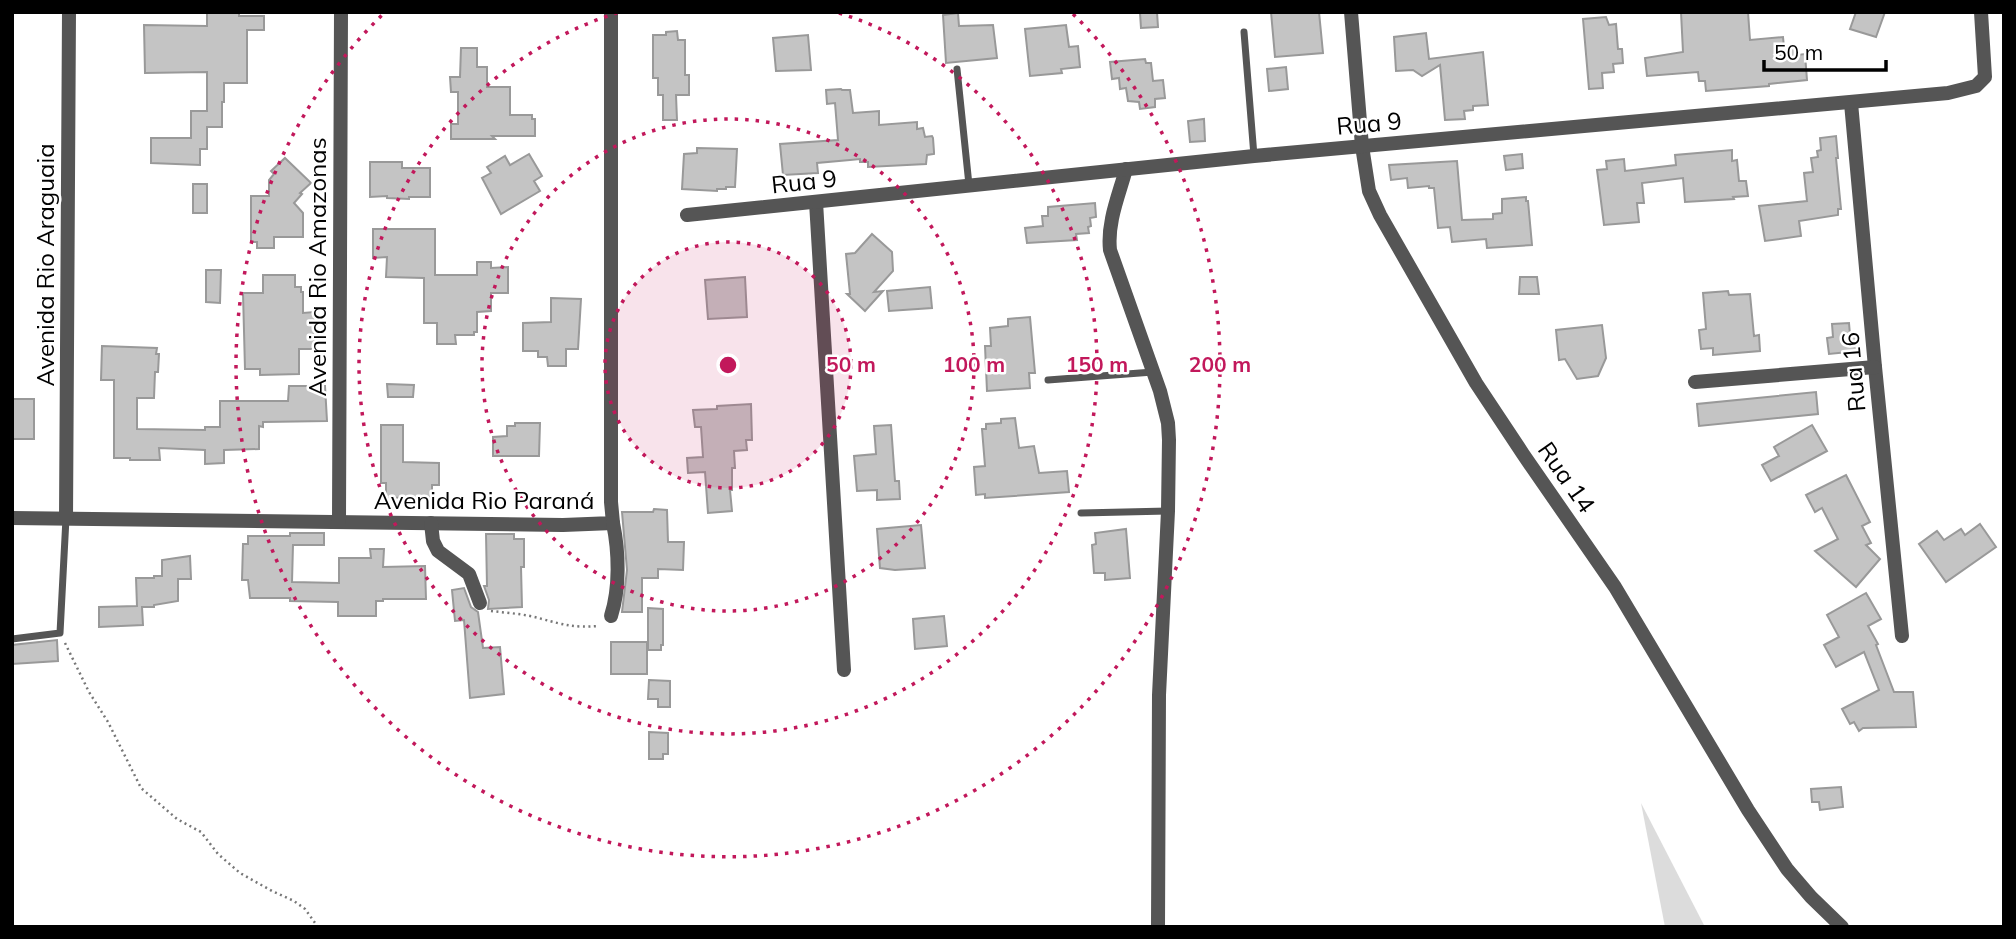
<svg xmlns="http://www.w3.org/2000/svg" width="2016" height="939" font-family="Mulish,sans-serif">
	<style>
		.green { fill: #dcdcdc }
		.building { fill: #c4c4c4; stroke: #999; stroke-width: 2 }
		.lines { fill: none; stroke-linecap: round; stroke-linejoin: round }
		.path { stroke: #777; stroke-width: 2.5; stroke-dasharray: 2 3.5; stroke-linecap: butt }
		.lane { stroke: #555; stroke-width: 7 }
		.street { stroke: #555; stroke-width: 14 }
		.ring { fill: none; stroke: #c2185b; stroke-width: 3.5; stroke-dasharray: 3.5 7 }
		.labels { text-anchor: middle; dominant-baseline: central; stroke-width: 5; stroke-linejoin: round; paint-order: stroke }
		.street-label { font-size: 24px; fill: #000; stroke: #fff }
		.centre { fill: #c2185b; stroke: #fff; stroke-width: 3.5 }
		.ring-label { font-size: 21px; text-anchor: middle; font-weight: bold; fill: #c2185b; stroke: #fff; stroke-width: 5; stroke-linejoin: round; paint-order: stroke }
	</style>
	<rect width="100%" height="100%" fill="#fff"/>
	<!-- green -->
	<polygon class="green" points="1641,803 1705,927 1665,927"/>
	<!-- building -->
	<g class="building">
		<polygon points="207,12 239,12 239,16 264,16 264,30 247,30 247,83 224,83 224,102 222,102 222,127 207,127 207,149 200,149 200,165 151,163 151,138 191,138 191,111 207,111 207,72 145,73 144,25 207,26"/>
		<polygon points="1157,12 1158,27 1141,28 1140,13"/>
		<polygon points="1271,12 1319,12 1323,53 1275,57"/>
		<polygon points="1681,12 1748,12 1750,40 1783,37 1784,47 1795,45 1797,55 1805,54 1807,80 1769,84 1769,86 1706,91 1705,81 1699,81 1698,72 1647,76 1645,58 1683,52"/>
		<polygon points="1856,12 1885,12 1876,37 1850,29"/>
		<polygon points="958,13 959,26 993,25 997,58 946,63 943,15"/>
		<polygon points="1606,17 1609,25 1616,24 1618,49 1622,49 1623,63 1613,64 1614,72 1602,73 1603,88 1589,89 1583,19"/>
		<polygon points="1066,25 1069,47 1078,46 1080,67 1061,69 1062,73 1030,76 1025,29"/>
		<polygon points="677,31 678,40 685,40 685,75 689,75 689,95 676,95 677,120 663,120 663,95 658,95 658,78 653,78 653,35 666,35 666,32"/>
		<polygon points="1426,33 1429,59 1483,52 1488,105 1473,106 1473,110 1464,111 1465,119 1445,120 1440,65 1422,76 1413,70 1396,71 1394,37"/>
		<polygon points="808,35 811,70 776,71 773,38"/>
		<polygon points="461,48 477,48 477,67 487,67 487,87 510,87 510,115 532,115 532,119 535,119 535,136 492,136 495,139 451,139 451,124 458,124 458,92 451,92 450,77 460,77"/>
		<polygon points="1145,59 1146,63 1151,63 1153,81 1163,80 1165,98 1155,99 1155,107 1140,109 1139,102 1128,101 1126,88 1120,89 1119,78 1112,79 1110,62"/>
		<polygon points="1286,67 1288,89 1269,91 1267,69"/>
		<polygon points="841,89 842,90 850,90 853,113 879,111 879,125 917,122 917,129 923,128 925,137 932,136 933,138 934,152 934,154 927,155 926,164 868,167 868,162 860,162 860,159 850,160 817,163 818,173 783,175 780,144 838,140 835,103 827,104 826,90"/>
		<polygon points="1204,119 1205,141 1190,142 1188,121"/>
		<polygon points="1836,136 1838,158 1836,158 1841,209 1838,209 1838,215 1799,221 1801,236 1765,241 1759,206 1807,201 1804,173 1813,172 1811,158 1818,157 1817,151 1821,150 1820,138"/>
		<polygon points="697,148 737,149 735,187 726,187 726,189 717,189 717,191 682,189 684,154 697,153"/>
		<polygon points="1732,150 1732,161 1737,160 1739,181 1746,181 1748,196 1733,197 1734,199 1685,202 1683,178 1642,183 1644,203 1637,203 1639,222 1604,225 1597,170 1607,169 1606,161 1624,159 1625,171 1676,165 1675,155"/>
		<polygon points="529,154 542,176 534,181 540,191 501,214 482,178 491,173 487,167 505,156 510,165"/>
		<polygon points="1522,154 1523,168 1506,170 1504,156"/>
		<polygon points="285,158 311,183 300,193 302,194 294,203 303,213 303,237 274,237 274,248 257,248 257,242 251,242 251,196 269,196 269,180 274,174 271,171"/>
		<polygon points="1457,161 1462,220 1493,219 1493,214 1502,213 1502,199 1526,197 1526,201 1528,201 1532,245 1487,248 1486,239 1452,242 1450,227 1438,228 1434,188 1429,188 1429,186 1408,188 1407,178 1391,180 1389,165"/>
		<polygon points="370,162 402,162 402,168 430,168 430,197 409,197 409,199 387,198 387,196 370,197"/>
		<rect x="193" y="184" width="14" height="29"/>
		<polygon points="1095,203 1096,217 1090,218 1091,226 1088,227 1089,233 1076,234 1077,240 1027,243 1025,228 1043,226 1042,216 1048,216 1048,207"/>
		<polygon points="373,229 435,229 435,275 477,275 477,262 491,262 491,268 508,267 508,293 491,293 491,311 477,312 477,332 474,332 474,335 455,335 456,344 437,344 437,323 424,323 424,278 386,277 387,257 373,258"/>
		<polygon points="872,234 892,252 893,271 874,292 883,291 865,311 847,294 850,294 846,254 855,253"/>
		<polygon points="206,270 221,270 220,303 206,302"/>
		<polygon points="263,275 295,275 295,287 301,287 301,292 303,292 303,313 314,312 314,349 299,349 299,374 260,375 260,369 245,369 243,293 263,293"/>
		<polygon points="745,277 747,317 708,319 705,280"/>
		<polygon points="1520,277 1537,277 1539,294 1519,294"/>
		<polygon points="930,287 932,308 889,311 887,291"/>
		<polygon points="1728,291 1729,295 1750,294 1754,336 1759,335 1760,351 1713,355 1713,348 1701,349 1699,330 1706,329 1703,293"/>
		<polygon points="551,298 581,299 578,349 566,349 566,366 548,366 547,357 538,357 538,351 523,351 523,323 551,322"/>
		<polygon points="1030,317 1035,373 1029,373 1030,388 987,391 985,346 991,346 990,328 1008,326 1008,319"/>
		<polygon points="1849,323 1850,335 1856,335 1858,351 1829,354 1827,338 1833,337 1832,324"/>
		<polygon points="1602,325 1606,358 1598,376 1577,379 1565,359 1559,360 1556,330"/>
		<polygon points="102,346 157,348 156,354 159,354 158,372 155,372 154,398 137,398 137,429 205,430 205,427 220,427 220,401 288,401 289,386 325,386 327,421 263,422 263,427 259,426 259,449 224,450 224,463 205,464 205,450 159,448 160,460 130,460 130,458 114,458 114,380 101,380"/>
		<polygon points="387,384 414,385 413,397 388,397"/>
		<polygon points="1816,392 1818,414 1699,426 1697,404"/>
		<rect x="12" y="399" width="22" height="40"/>
		<polygon points="751,404 752,440 746,440 747,450 734,451 735,468 732,468 732,490 730,490 732,511 708,513 705,472 688,473 687,458 703,457 701,427 695,427 693,410 717,409 717,406"/>
		<polygon points="1015,418 1019,448 1034,446 1039,473 1067,471 1069,492 985,498 985,494 976,495 974,467 985,466 982,429 986,429 986,424 1001,423 1001,419"/>
		<polygon points="515,423 540,423 539,456 493,456 493,437 507,436 507,426 515,426"/>
		<polygon points="381,425 403,425 403,462 439,463 439,485 432,485 432,497 386,498 386,483 381,483"/>
		<polygon points="891,425 895,481 899,481 900,499 877,500 877,490 857,491 854,456 876,454 874,426"/>
		<polygon points="1812,425 1827,451 1771,481 1762,465 1779,456 1774,447"/>
		<polygon points="1846,475 1870,522 1862,526 1871,543 1866,545 1880,559 1856,587 1815,551 1838,539 1822,508 1815,512 1806,495"/>
		<polygon points="654,509 667,510 668,542 684,542 683,570 658,569 658,578 642,578 642,612 622,612 627,570 622,512 653,512"/>
		<polygon points="1980,524 1996,547 1946,582 1919,544 1937,531 1944,540 1961,529 1965,535"/>
		<polygon points="921,525 925,568 895,570 880,568 877,529"/>
		<polygon points="1126,529 1130,578 1105,580 1105,573 1094,573 1092,545 1096,544 1095,533"/>
		<polygon points="290,533 324,533 324,545 293,545 292,582 339,583 339,558 371,558 370,549 384,549 383,567 425,566 426,599 383,599 383,601 376,601 376,616 338,616 338,602 290,601 290,598 250,598 248,580 242,580 243,544 248,544 248,536 290,536"/>
		<polygon points="486,534 514,534 514,539 524,539 524,567 521,567 522,607 488,609 489,600 484,586 487,586"/>
		<polygon points="190,556 191,579 178,579 178,601 154,605 154,607 142,607 143,625 99,627 99,607 137,606 136,578 154,578 154,576 162,576 162,560"/>
		<polygon points="464,588 471,607 478,612 483,648 500,647 504,694 470,698 464,620 455,621 452,590"/>
		<polygon points="1866,593 1881,619 1868,626 1878,644 1876,645 1894,692 1913,692 1916,727 1863,728 1859,731 1854,722 1850,724 1842,709 1879,690 1864,652 1836,667 1824,645 1839,637 1827,615"/>
		<polygon points="648,608 663,609 663,645 661,645 661,650 648,650"/>
		<polygon points="944,616 947,646 915,649 913,619"/>
		<polygon points="57,640 58,661 12,664 12,645"/>
		<rect x="611" y="642" width="36" height="32"/>
		<polygon points="649,680 670,681 670,707 658,707 658,699 648,699"/>
		<polygon points="649,732 668,733 668,754 663,754 663,759 649,759"/>
		<polygon points="1841,787 1843,807 1820,810 1819,802 1812,802 1811,789"/>
	</g>
	<g class="lines">
		<!-- path -->
		<g class="path">
			<path d="M491,611C508,613 526,614 542,619C565,625 574,628 598,626"/>
			<polyline points="65,643 89,692 108,722 141,788 177,819 201,832 218,854 240,873 272,891 294,901 305,909 318,927"/>
		</g>
		<!-- lane -->
		<g class="lane">
			<polyline points="1244,32 1254,156"/>
			<polyline points="957,69 969,185"/>
			<polyline points="1048,380 1153,372"/>
			<polyline points="1081,513 1168,511"/>
			<polyline points="12,639 60,633 66,518"/>
		</g>
		<!-- street -->
		<g class="street">
			<polyline points="1351,12 1362,146 1369,191 1380,215 1476,383 1523,454 1615,587 1748,810 1787,869 1811,897 1842,927"/>
			<polyline points="1851,103 1875,367 1902,636"/>
			<path d="M1126,169C1119,195 1107,222 1110,250L1160,391L1168,423L1169,440L1168,511L1159,695L1158,927"/>
			<polyline points="816,202 844,670"/>
			<polyline points="687,215 1254,156 1948,93 1976,86 1985,77 1981,12"/>
			<polyline points="1695,382 1875,367"/>
			<polyline points="12,518 563,525 613,523 611,502 611,12"/>
			<polyline points="66,518 69,12"/>
			<polyline points="339,521 341,12"/>
			<polyline points="431,523 433,541 438,551 469,574 480,603"/>
			<path d="M611,616C620,588 619,552 613,523"/>
		</g>
	</g>
	<!-- distance rings -->
	<circle cx="728" cy="365" r="123" fill="#c2185b" fill-opacity=".12"/>
	<g class="ring">
		<circle cx="728" cy="365" r="123"/>
		<circle cx="728" cy="365" r="246"/>
		<path d="M839 13A369 369 0 1 1 617 13"/>
		<path d="M1073 14A492 492 0 1 1 383 14"/>
	</g>
	<g class="labels">
		<!-- street labels -->
		<g class="street-label">
			<text transform="translate(1369 123) rotate(-5)">Rua 9</text>
			<text transform="translate(804 181) rotate(-6)">Rua 9</text>
			<text transform="translate(45 265) rotate(-90)">Avenida Rio Araguaia</text>
			<text transform="translate(317 267) rotate(-90)">Avenida Rio Amazonas</text>
			<text transform="translate(1853 372) rotate(-95)">Rua 16</text>
			<text transform="translate(1567 477) rotate(55)">Rua 14</text>
			<text x="484" y="500">Avenida Rio Paraná</text>
		</g>
	</g>
	<circle cx="728" cy="365" r="10" class="centre"/>
	<g class="ring-label">
		<text x="851" y="372">50 m</text>
		<text x="974" y="372">100 m</text>
		<text x="1097" y="372">150 m</text>
		<text x="1220" y="372">200 m</text>
	</g>
	<!-- border -->
	<rect width="2016" height="939" fill="none" stroke="#000000" stroke-width="28"/>
	<!-- scale -->
	<path d="M1764 60v10h122v-10" fill="none" stroke="#000000" stroke-width="3.5"/>
	<text x="1774" y="60" font-size="21" fill="#000000" stroke="#ffffff" stroke-width="5" paint-order="stroke">50 m</text>
</svg>
